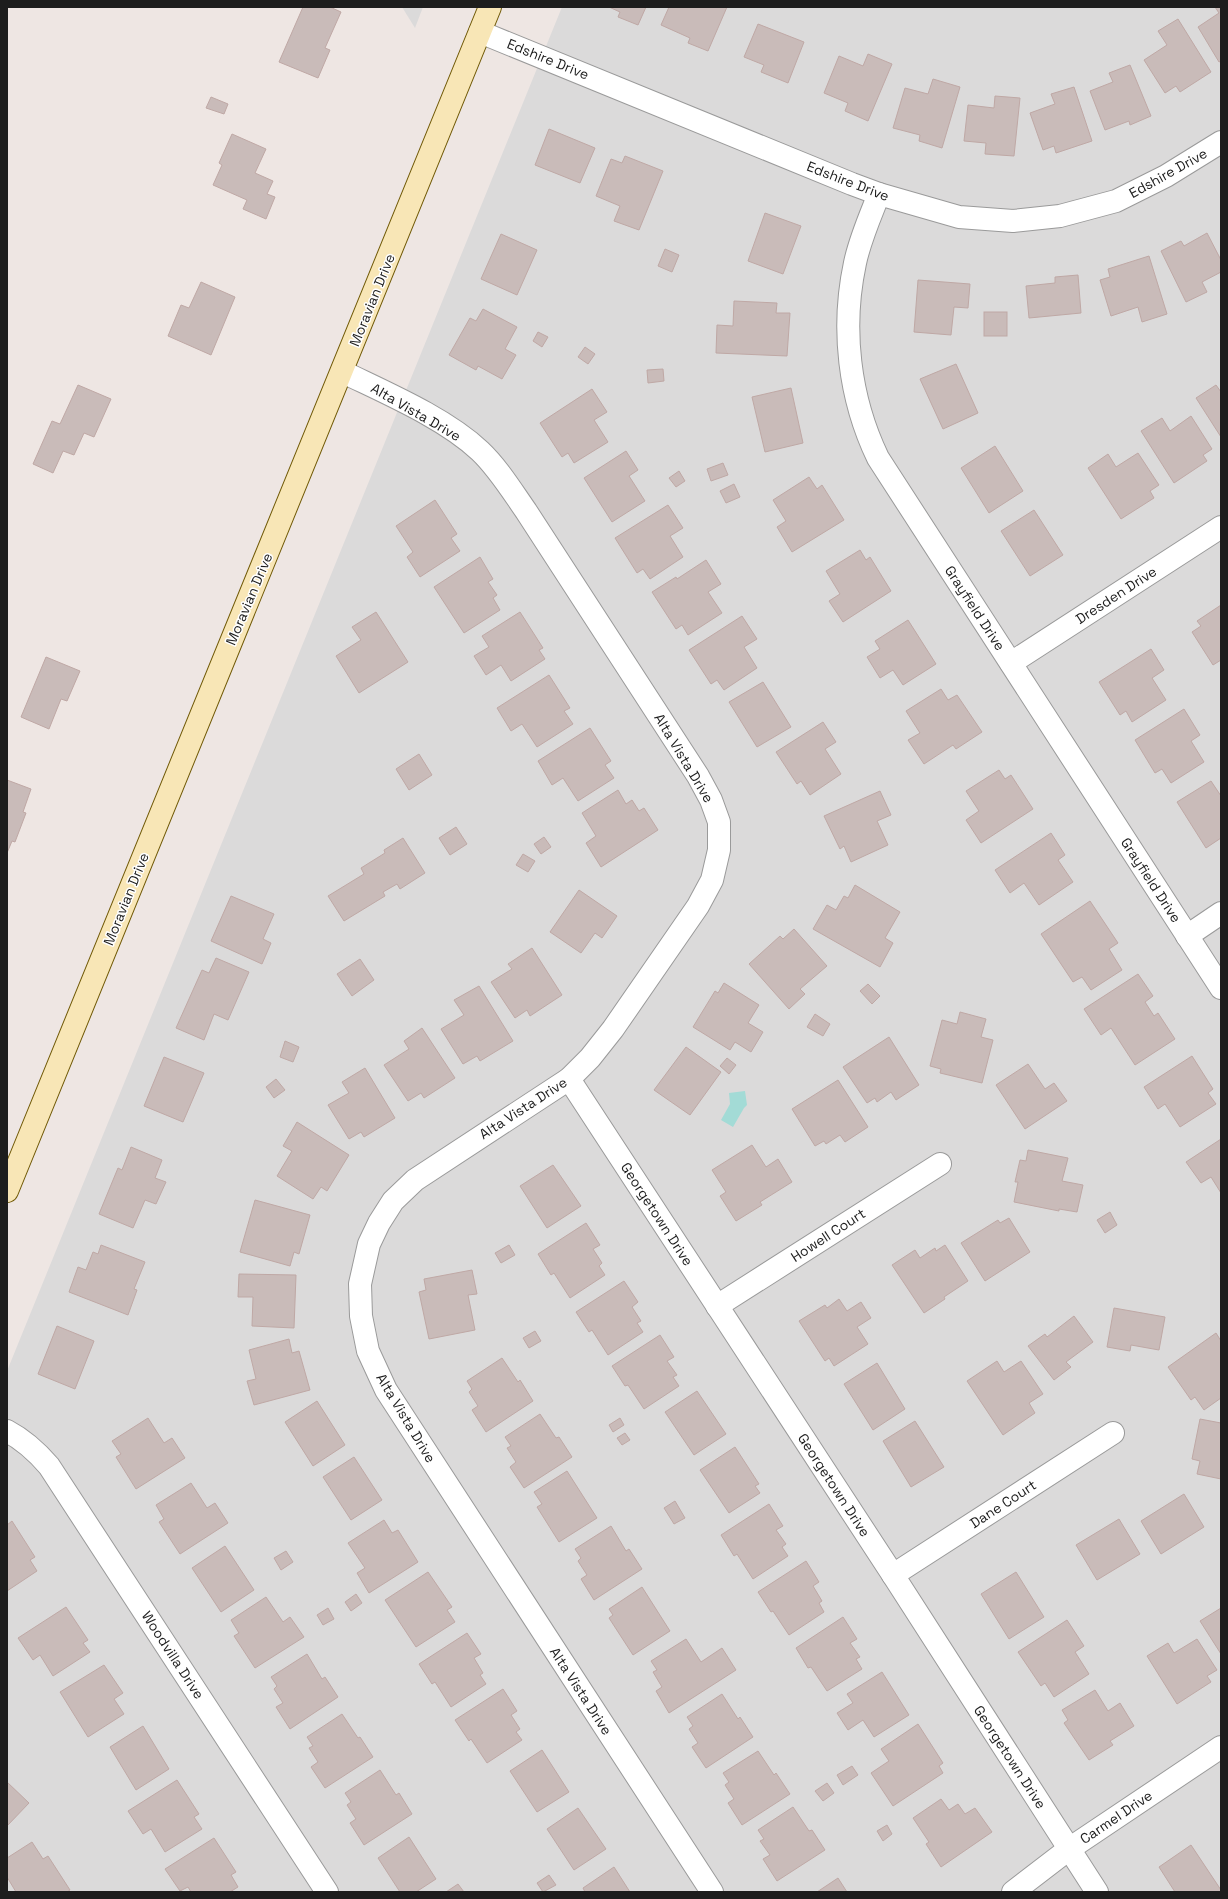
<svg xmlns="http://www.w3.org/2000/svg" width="1228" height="1899" font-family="'Space Grotesk',sans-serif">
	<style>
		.residential { fill: #dbdada }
		.water { fill: #a3dbd6 }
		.building { fill: #c9bbb9; stroke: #bfa8a5 }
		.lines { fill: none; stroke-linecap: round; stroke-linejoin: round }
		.street-casing { stroke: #9a9a9a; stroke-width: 24 }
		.secondary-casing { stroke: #715a07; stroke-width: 24 }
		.street { stroke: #fff; stroke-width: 22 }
		.secondary { stroke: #f8e6b6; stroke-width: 22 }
		.labels { text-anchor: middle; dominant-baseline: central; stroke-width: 3; stroke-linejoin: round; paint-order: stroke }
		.street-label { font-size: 14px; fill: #1d1d1d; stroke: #fff }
	</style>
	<rect width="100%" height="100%" fill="#eee6e3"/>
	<!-- residential -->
	<g class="residential">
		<polygon points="402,7 423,7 415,28"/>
		<polygon points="562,7 1221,7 1221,1892 7,1892 7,1371"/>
	</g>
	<!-- water -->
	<polygon class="water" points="745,1091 747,1105 744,1108 733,1127 721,1120 730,1104 729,1093"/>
	<!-- building -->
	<g class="building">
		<polygon points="303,7 330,7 341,12 325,48 330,50 318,78 279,62"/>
		<polygon points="609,7 646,7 638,25 618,17 620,12"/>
		<polygon points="669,7 727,7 708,51 688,43 690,38 661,25"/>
		<polygon points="1215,7 1221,7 1221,61 1219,62 1198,27 1219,13"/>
		<polygon points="1178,19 1211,72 1180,92 1176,86 1165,93 1144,60 1167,45 1158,31"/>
		<polygon points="758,24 804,42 788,83 761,72 764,65 744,57"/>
		<polygon points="868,54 892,64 868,121 845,111 848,103 824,93 839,56 863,66"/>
		<polygon points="1130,65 1151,116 1130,125 1129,121 1105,130 1090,91 1113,82 1109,73"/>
		<polygon points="933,79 960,87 942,148 919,141 920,135 893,128 905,88 928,94"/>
		<polygon points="1074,87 1092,141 1056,153 1054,146 1043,150 1030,113 1055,104 1051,94"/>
		<polygon points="995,96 1020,98 1014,156 985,154 986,143 964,141 968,105 994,108"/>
		<polygon points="211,97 228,104 224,114 206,108"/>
		<polygon points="549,129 595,148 580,183 535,165"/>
		<polygon points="232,134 266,149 255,173 273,181 267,194 275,197 266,219 243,209 247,200 213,185 222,165 219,163"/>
		<polygon points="625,156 663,171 639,230 614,221 620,206 596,196 611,159 622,163"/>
		<polygon points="765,213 801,226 783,274 748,261"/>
		<polygon points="1207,233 1221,260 1221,272 1202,282 1207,292 1186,302 1161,251 1181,241 1184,246"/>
		<polygon points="501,234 537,250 517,295 481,279"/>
		<polygon points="665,249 679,255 672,272 658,266"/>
		<polygon points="1149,256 1167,314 1142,322 1138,307 1111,316 1100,280 1110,277 1108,269"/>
		<polygon points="1078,275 1081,313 1029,318 1026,286 1055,283 1055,277"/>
		<polygon points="918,280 970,284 968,308 954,307 951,335 914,332"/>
		<polygon points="201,282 235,297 211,355 168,336 181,305 189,308"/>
		<polygon points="734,301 777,303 776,313 790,313 787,356 716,353 717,325 733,326"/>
		<polygon points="483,309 517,327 505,349 516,355 502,379 478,366 476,370 449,355 470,318 476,321"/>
		<rect x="984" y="312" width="23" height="24"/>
		<polygon points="538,332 548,337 542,347 533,341"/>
		<polygon points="585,347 595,354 588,364 578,357"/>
		<polygon points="956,364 978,413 943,429 920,379"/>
		<polygon points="663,369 664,381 648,383 647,370"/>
		<polygon points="78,385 111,399 94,437 84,433 74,455 63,451 53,473 33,464 52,421 60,424"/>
		<polygon points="1216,385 1221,392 1221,437 1196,398"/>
		<polygon points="791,388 803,443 765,452 752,397"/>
		<polygon points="592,389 607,412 594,420 608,442 574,463 568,453 562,457 540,423"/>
		<polygon points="1191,416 1212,449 1203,455 1207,461 1174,483 1141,431 1162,418 1170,431"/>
		<polygon points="995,446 1023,491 989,513 961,468"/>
		<polygon points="626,451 638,470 629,476 645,501 612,522 584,478"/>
		<polygon points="1138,453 1159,485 1150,491 1154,498 1121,519 1088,468 1108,454 1116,467"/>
		<polygon points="723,463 728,475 711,481 707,469"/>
		<polygon points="679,471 685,481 676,487 669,478"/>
		<polygon points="809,477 817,489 822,485 844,520 792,552 777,527 786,521 773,500"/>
		<polygon points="734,484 740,497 726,503 720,491"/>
		<polygon points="435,500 457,534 451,538 460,551 420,577 407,557 413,552 396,526"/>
		<polygon points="668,505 683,528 670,536 683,557 650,579 643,569 637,573 615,538"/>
		<polygon points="1034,510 1063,555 1030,576 1001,531"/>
		<polygon points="860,550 866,560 870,557 891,591 843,622 829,601 840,594 826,571"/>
		<polygon points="480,557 493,579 488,582 497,595 493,598 500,610 464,633 434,587"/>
		<polygon points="706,560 721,584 708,592 722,613 688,635 682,625 676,629 652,592 676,577 677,579"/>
		<polygon points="1221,605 1221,660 1213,665 1192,632 1201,626 1197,621"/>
		<polygon points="376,612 408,662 359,693 336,656 361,640 352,627"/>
		<polygon points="520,612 543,648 539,650 545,659 511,681 501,665 486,675 474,656 489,647 482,636"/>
		<polygon points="742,616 757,639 744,647 757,668 724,690 717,680 711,684 689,650"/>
		<polygon points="908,620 936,664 903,685 893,670 880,678 867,657 880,649 875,641"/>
		<polygon points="1151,649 1164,670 1152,678 1166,700 1132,722 1126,711 1120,715 1099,682"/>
		<polygon points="46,657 80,671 67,701 61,699 49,729 21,717"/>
		<polygon points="549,675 570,708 564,711 573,724 537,747 522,724 511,731 497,708"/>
		<polygon points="763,682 791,727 757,747 729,702"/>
		<polygon points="941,689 948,700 957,695 982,732 956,749 953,745 924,764 908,740 920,733 906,711"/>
		<polygon points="1184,709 1200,735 1191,741 1204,762 1171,783 1162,769 1155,773 1135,740"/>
		<polygon points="823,722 836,742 825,749 841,774 810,795 801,781 797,784 776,752"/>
		<polygon points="590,728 611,761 605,765 614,778 578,801 563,778 552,785 538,761"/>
		<polygon points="419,754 432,775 409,790 396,769"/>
		<polygon points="999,770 1005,779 1011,775 1033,809 981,843 966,820 979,811 966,791"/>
		<polygon points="7,780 31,789 23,812 26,813 15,842 12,841 7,853"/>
		<polygon points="1211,781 1221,796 1221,838 1206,848 1177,802"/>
		<polygon points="618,790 626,804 632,800 639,811 644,808 658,830 601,867 586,843 596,836 582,813"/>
		<polygon points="880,791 891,815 877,821 888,845 851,862 844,846 840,849 824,816"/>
		<polygon points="456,827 467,844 450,855 439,838"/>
		<polygon points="1051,833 1065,855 1058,860 1073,882 1039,905 1024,883 1010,893 995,870"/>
		<polygon points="544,837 551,847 541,854 534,844"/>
		<polygon points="403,838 425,873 400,889 397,884 383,892 385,896 344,921 328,896 364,874 361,868 385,853 384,850"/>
		<polygon points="523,854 535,861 528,872 516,865"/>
		<polygon points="855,885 900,912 885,938 893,943 880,967 813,929 827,905 836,910 844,896 848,898"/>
		<polygon points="579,890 617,916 602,938 595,933 581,953 550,932"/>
		<polygon points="231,896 274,914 263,939 271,943 262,964 211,941"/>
		<polygon points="1090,901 1118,943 1109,949 1122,970 1091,990 1082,977 1073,982 1041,934"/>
		<polygon points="794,929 827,966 800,989 805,994 789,1009 749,964 780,936 783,939"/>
		<polygon points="532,948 562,995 530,1016 527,1010 515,1018 491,982 512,969 508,964"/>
		<polygon points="216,958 249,972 228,1020 214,1014 204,1040 176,1028 202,970 209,973"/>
		<polygon points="360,959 374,980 352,996 337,974"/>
		<polygon points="1138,974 1153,996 1145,1002 1154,1016 1158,1013 1175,1039 1135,1065 1111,1028 1101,1035 1084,1009"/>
		<polygon points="724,983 759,1005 748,1023 763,1032 751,1052 735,1042 730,1050 693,1027 715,991 718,993"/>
		<polygon points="868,984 880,996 872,1004 860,991"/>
		<polygon points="479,986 513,1041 480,1061 477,1056 463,1064 441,1029 464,1015 454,1000"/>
		<polygon points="960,1012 986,1019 981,1037 993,1040 982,1083 940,1073 941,1069 930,1066 942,1020 957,1024"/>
		<polygon points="815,1014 830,1024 823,1036 807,1027"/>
		<polygon points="422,1028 455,1078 424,1098 421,1093 408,1101 384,1065 409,1049 404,1041"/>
		<polygon points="889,1037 919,1085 896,1100 891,1092 877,1102 875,1098 867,1103 843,1067"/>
		<polygon points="285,1041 299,1047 293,1062 280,1057"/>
		<polygon points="686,1047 721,1072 690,1115 654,1090"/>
		<polygon points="1192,1056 1213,1089 1208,1093 1216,1104 1180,1127 1165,1104 1158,1109 1144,1087"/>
		<polygon points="164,1057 204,1073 183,1122 144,1106"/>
		<polygon points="727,1058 736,1065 729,1074 720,1066"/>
		<polygon points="1028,1064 1045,1089 1054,1083 1067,1101 1025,1129 996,1085"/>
		<polygon points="365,1068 395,1118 364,1137 361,1132 349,1139 328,1105 349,1093 342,1082"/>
		<polygon points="276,1079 285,1090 274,1098 266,1087"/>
		<polygon points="838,1080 868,1127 845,1142 840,1135 826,1144 824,1141 815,1146 792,1109"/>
		<polygon points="297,1122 349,1155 327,1191 321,1187 313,1199 277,1176 292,1151 283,1146"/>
		<polygon points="1221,1139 1221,1193 1211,1177 1201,1183 1186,1162"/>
		<polygon points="752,1145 766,1167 778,1159 792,1182 760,1202 762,1205 736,1221 720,1196 726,1192 712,1170"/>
		<polygon points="131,1147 162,1160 155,1178 166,1182 156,1204 145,1200 133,1228 99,1214 118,1168 122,1170"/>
		<polygon points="1028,1150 1068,1158 1062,1181 1083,1185 1077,1212 1059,1209 1059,1211 1014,1202 1018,1182 1015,1182 1020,1160 1026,1161"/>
		<polygon points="553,1165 581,1206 547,1228 520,1186"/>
		<polygon points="255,1200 310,1215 299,1254 294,1252 290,1266 240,1252"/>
		<polygon points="1110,1212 1117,1225 1105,1233 1097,1220"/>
		<polygon points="1009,1218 1030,1252 985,1281 961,1243 998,1220 1000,1223"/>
		<polygon points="586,1223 600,1245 593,1249 602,1263 599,1266 605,1275 570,1298 554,1273 551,1275 538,1254"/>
		<polygon points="101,1245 145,1262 134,1289 137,1290 128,1315 69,1292 78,1267 86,1270 93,1252 98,1254"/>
		<polygon points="509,1245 515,1255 501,1263 495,1253"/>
		<polygon points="945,1245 968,1281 944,1297 945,1299 924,1313 892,1265 915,1250 920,1258 935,1248 936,1251"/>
		<polygon points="472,1270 477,1294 468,1295 475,1330 429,1339 419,1292 426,1290 424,1279"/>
		<polygon points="239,1274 296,1275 294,1328 252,1326 253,1297 238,1297"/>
		<polygon points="624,1281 638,1302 632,1307 641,1321 637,1323 643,1332 608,1355 592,1330 589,1332 576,1312"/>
		<polygon points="839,1299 847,1311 861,1302 871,1318 857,1327 868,1344 834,1366 829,1358 825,1361 799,1321 825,1305 827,1308"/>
		<polygon points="1114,1308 1165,1317 1159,1350 1131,1345 1130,1351 1107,1347"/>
		<polygon points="1074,1316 1093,1342 1066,1362 1071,1367 1054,1380 1028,1346 1045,1334 1047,1337"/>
		<polygon points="57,1326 94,1341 75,1389 38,1374"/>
		<polygon points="535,1331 541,1341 529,1348 523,1338"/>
		<polygon points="1216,1333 1221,1341 1221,1398 1204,1410 1195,1397 1191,1400 1168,1367"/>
		<polygon points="660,1335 674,1357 667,1361 677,1375 673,1377 679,1386 644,1409 628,1385 625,1386 612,1366"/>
		<polygon points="289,1339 292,1353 299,1351 310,1390 254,1405 247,1381 256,1379 249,1350"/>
		<polygon points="502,1358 518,1382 520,1380 533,1401 486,1432 472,1410 478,1406 469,1392 472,1389 467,1381"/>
		<polygon points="997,1361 1004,1372 1021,1361 1043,1394 1029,1403 1035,1413 1003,1435 967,1381"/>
		<polygon points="877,1363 905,1409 873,1430 844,1384"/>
		<polygon points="697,1391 726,1434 694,1455 665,1412"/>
		<polygon points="317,1401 345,1445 313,1466 285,1422"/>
		<polygon points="540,1414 556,1438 559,1437 572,1457 524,1488 510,1467 516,1462 507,1448 511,1446 505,1437"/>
		<polygon points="148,1418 164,1443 172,1438 185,1458 136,1489 116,1457 121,1454 112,1441"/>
		<polygon points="620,1418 624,1425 613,1432 609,1425"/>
		<polygon points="1200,1419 1221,1423 1221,1479 1197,1474 1200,1461 1192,1459"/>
		<polygon points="915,1421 944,1467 911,1487 883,1441"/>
		<polygon points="625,1433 630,1440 622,1445 617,1438"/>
		<polygon points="735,1447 759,1484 755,1486 760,1493 729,1513 700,1470"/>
		<polygon points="354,1457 382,1500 351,1520 323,1477"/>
		<polygon points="567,1471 597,1518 559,1542 537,1507 542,1504 534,1492"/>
		<polygon points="191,1483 207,1508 215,1503 228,1523 180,1554 159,1522 164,1519 156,1505"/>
		<polygon points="1184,1494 1204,1527 1161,1554 1141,1521"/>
		<polygon points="675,1501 685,1518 674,1524 664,1508"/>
		<polygon points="769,1504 783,1526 776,1530 786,1544 782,1547 788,1556 753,1579 737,1554 734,1556 721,1535"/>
		<polygon points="1119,1519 1140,1554 1097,1580 1076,1545"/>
		<polygon points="384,1520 392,1533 398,1530 418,1562 369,1593 357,1573 365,1568 348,1543"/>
		<polygon points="12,1521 35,1557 30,1560 37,1571 7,1591 7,1525"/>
		<polygon points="611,1526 626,1551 629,1549 642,1569 594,1600 581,1579 587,1575 578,1561 581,1558 575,1549"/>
		<polygon points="225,1546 254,1590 221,1612 192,1568"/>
		<polygon points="286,1551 293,1562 281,1570 274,1558"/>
		<polygon points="806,1561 819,1582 813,1586 822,1601 819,1603 824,1612 789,1635 773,1611 771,1612 758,1592"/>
		<polygon points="428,1572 452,1607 447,1610 455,1622 416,1647 385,1600"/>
		<polygon points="1016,1572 1044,1617 1009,1639 981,1594"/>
		<polygon points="642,1587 670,1631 633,1655 609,1618 613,1615 609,1609"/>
		<polygon points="356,1594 362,1603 351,1611 345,1602"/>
		<polygon points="266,1597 283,1622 290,1617 304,1637 255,1668 234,1636 239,1633 231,1620"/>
		<polygon points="66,1607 88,1640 83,1643 90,1652 53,1676 40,1655 33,1660 18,1638"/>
		<polygon points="328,1608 334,1619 323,1625 317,1615"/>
		<polygon points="1221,1608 1221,1654 1200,1621"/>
		<polygon points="843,1617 857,1639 850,1643 860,1657 856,1659 862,1669 827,1691 811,1667 808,1668 796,1648"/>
		<polygon points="1067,1620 1084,1646 1075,1652 1089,1674 1054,1697 1045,1683 1041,1686 1018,1652"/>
		<polygon points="467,1633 481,1654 474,1658 483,1673 480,1675 486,1684 451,1707 435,1682 432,1684 419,1664"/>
		<polygon points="686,1639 701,1662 722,1648 736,1670 669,1713 656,1691 662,1687 653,1672 657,1670 651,1661"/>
		<polygon points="1197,1639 1217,1670 1207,1676 1211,1682 1177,1704 1147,1656 1168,1643 1174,1653"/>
		<polygon points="307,1654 322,1679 325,1677 338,1697 290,1729 276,1707 283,1703 274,1689 277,1686 271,1677"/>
		<polygon points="104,1665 123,1693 114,1699 124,1714 88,1737 60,1692"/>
		<polygon points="882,1672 909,1715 874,1737 863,1720 848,1730 837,1713 853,1703 847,1694"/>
		<polygon points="503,1689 517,1711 511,1715 520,1729 516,1732 522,1740 487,1763 471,1739 469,1741 455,1720"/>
		<polygon points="1095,1690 1108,1711 1120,1703 1134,1726 1110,1741 1113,1745 1089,1760 1064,1723 1068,1720 1062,1710"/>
		<polygon points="722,1694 738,1719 740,1717 753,1737 706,1768 692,1747 698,1743 689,1729 693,1726 687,1717"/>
		<polygon points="342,1714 358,1738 360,1737 373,1757 325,1788 311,1767 318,1762 309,1748 313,1746 307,1737"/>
		<polygon points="918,1724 943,1763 939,1766 943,1773 893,1806 871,1773 889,1761 881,1749"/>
		<polygon points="143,1726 169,1769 136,1790 110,1747"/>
		<polygon points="542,1750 569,1792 537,1812 510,1771"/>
		<polygon points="758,1751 774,1775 776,1773 790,1794 742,1825 728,1803 734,1799 725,1785 729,1782 723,1773"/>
		<polygon points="852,1766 858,1775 843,1785 837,1775"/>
		<polygon points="380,1770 396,1795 399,1793 412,1814 364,1845 350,1823 356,1819 347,1805 351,1802 345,1793"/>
		<polygon points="177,1780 199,1814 194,1817 202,1829 165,1852 151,1829 143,1834 128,1811"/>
		<polygon points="7,1782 29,1803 7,1826"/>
		<polygon points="827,1783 834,1793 823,1801 815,1791"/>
		<polygon points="941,1799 949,1810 958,1804 965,1814 975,1808 992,1832 941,1867 926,1844 929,1842 913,1818"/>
		<polygon points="793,1807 809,1831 812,1830 825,1850 777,1881 763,1859 770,1855 760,1841 764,1839 758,1830"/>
		<polygon points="578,1808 606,1849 574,1870 547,1829"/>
		<polygon points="887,1825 892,1834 883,1841 877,1831"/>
		<polygon points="409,1837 436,1879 416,1892 400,1892 378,1858"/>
		<polygon points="214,1838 236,1872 231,1875 238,1887 230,1892 191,1892 188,1887 180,1891 165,1869"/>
		<polygon points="32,1842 43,1859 48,1856 70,1890 67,1892 16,1892 7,1877 7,1858"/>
		<polygon points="1191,1845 1221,1890 1219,1892 1175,1892 1159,1867"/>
		<polygon points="614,1867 630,1892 585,1892 583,1888"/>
		<polygon points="549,1875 556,1885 543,1892 537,1883"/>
		<polygon points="838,1878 847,1892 817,1892"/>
		<polygon points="458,1884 464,1892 446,1892"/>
	</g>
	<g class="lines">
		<defs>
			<g id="street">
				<polyline points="480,32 852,184 879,194 959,217 1013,221 1060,216 1116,201 1166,176 1221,142"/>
				<path d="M879,194C870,217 860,239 855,263C841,328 849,398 878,458L1221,988"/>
				<path d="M343,372C386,393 445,418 480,451C498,468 512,491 526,511L698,776L711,800L719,822V850L712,880L698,906L613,1029L590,1058L569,1079L415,1180L393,1201L379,1223L369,1244L360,1284L361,1316L368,1351L386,1390L712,1892"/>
				<polyline points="1011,663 1221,527"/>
				<polyline points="1187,936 1221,913"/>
				<polyline points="569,1079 893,1575 1097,1892"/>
				<polyline points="717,1306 940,1164"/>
				<path d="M7,1431C24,1440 37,1452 49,1466L327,1892"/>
				<polyline points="893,1575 1113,1433"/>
				<polyline points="1013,1892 1069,1849 1221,1747"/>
			</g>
			<path id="secondary" d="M7,1191C168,797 331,403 490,7"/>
		</defs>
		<!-- street casing -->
		<use href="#street" class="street-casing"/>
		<!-- secondary casing -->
		<use href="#secondary" class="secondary-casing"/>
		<!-- street -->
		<use href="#street" class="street"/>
		<!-- secondary -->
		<use href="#secondary" class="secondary"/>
	</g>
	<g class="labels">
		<!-- street labels -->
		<g class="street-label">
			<text transform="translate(548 59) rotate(22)">Edshire Drive</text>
			<text transform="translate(1168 173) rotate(-29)">Edshire Drive</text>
			<text transform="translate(848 181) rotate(21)">Edshire Drive</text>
			<text transform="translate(372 300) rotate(-68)">Moravian Drive</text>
			<text transform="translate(416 412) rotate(30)">Alta Vista Drive</text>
			<text transform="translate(1116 595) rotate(-33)">Dresden Drive</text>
			<text transform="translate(249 599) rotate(-67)">Moravian Drive</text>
			<text transform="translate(975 608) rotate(57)">Grayfield Drive</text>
			<text transform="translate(684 758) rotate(59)">Alta Vista Drive</text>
			<text transform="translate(1151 880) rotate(57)">Grayfield Drive</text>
			<text transform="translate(126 899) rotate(-68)">Moravian Drive</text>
			<text transform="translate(523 1108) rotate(-33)">Alta Vista Drive</text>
			<text transform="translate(657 1214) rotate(57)">Georgetown Drive</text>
			<text transform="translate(828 1235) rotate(-33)">Howell Court</text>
			<text transform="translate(406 1418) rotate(59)">Alta Vista Drive</text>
			<text transform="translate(834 1485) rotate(57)">Georgetown Drive</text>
			<text transform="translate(1003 1504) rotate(-33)">Dane Court</text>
			<text transform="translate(173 1655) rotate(57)">Woodvilla Drive</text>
			<text transform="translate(581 1691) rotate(57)">Alta Vista Drive</text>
			<text transform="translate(1010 1757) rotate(57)">Georgetown Drive</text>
			<text transform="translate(1116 1817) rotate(-34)">Carmel Drive</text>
		</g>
	</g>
	<!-- border -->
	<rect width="1228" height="1899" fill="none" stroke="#1d1d1d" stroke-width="16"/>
</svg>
